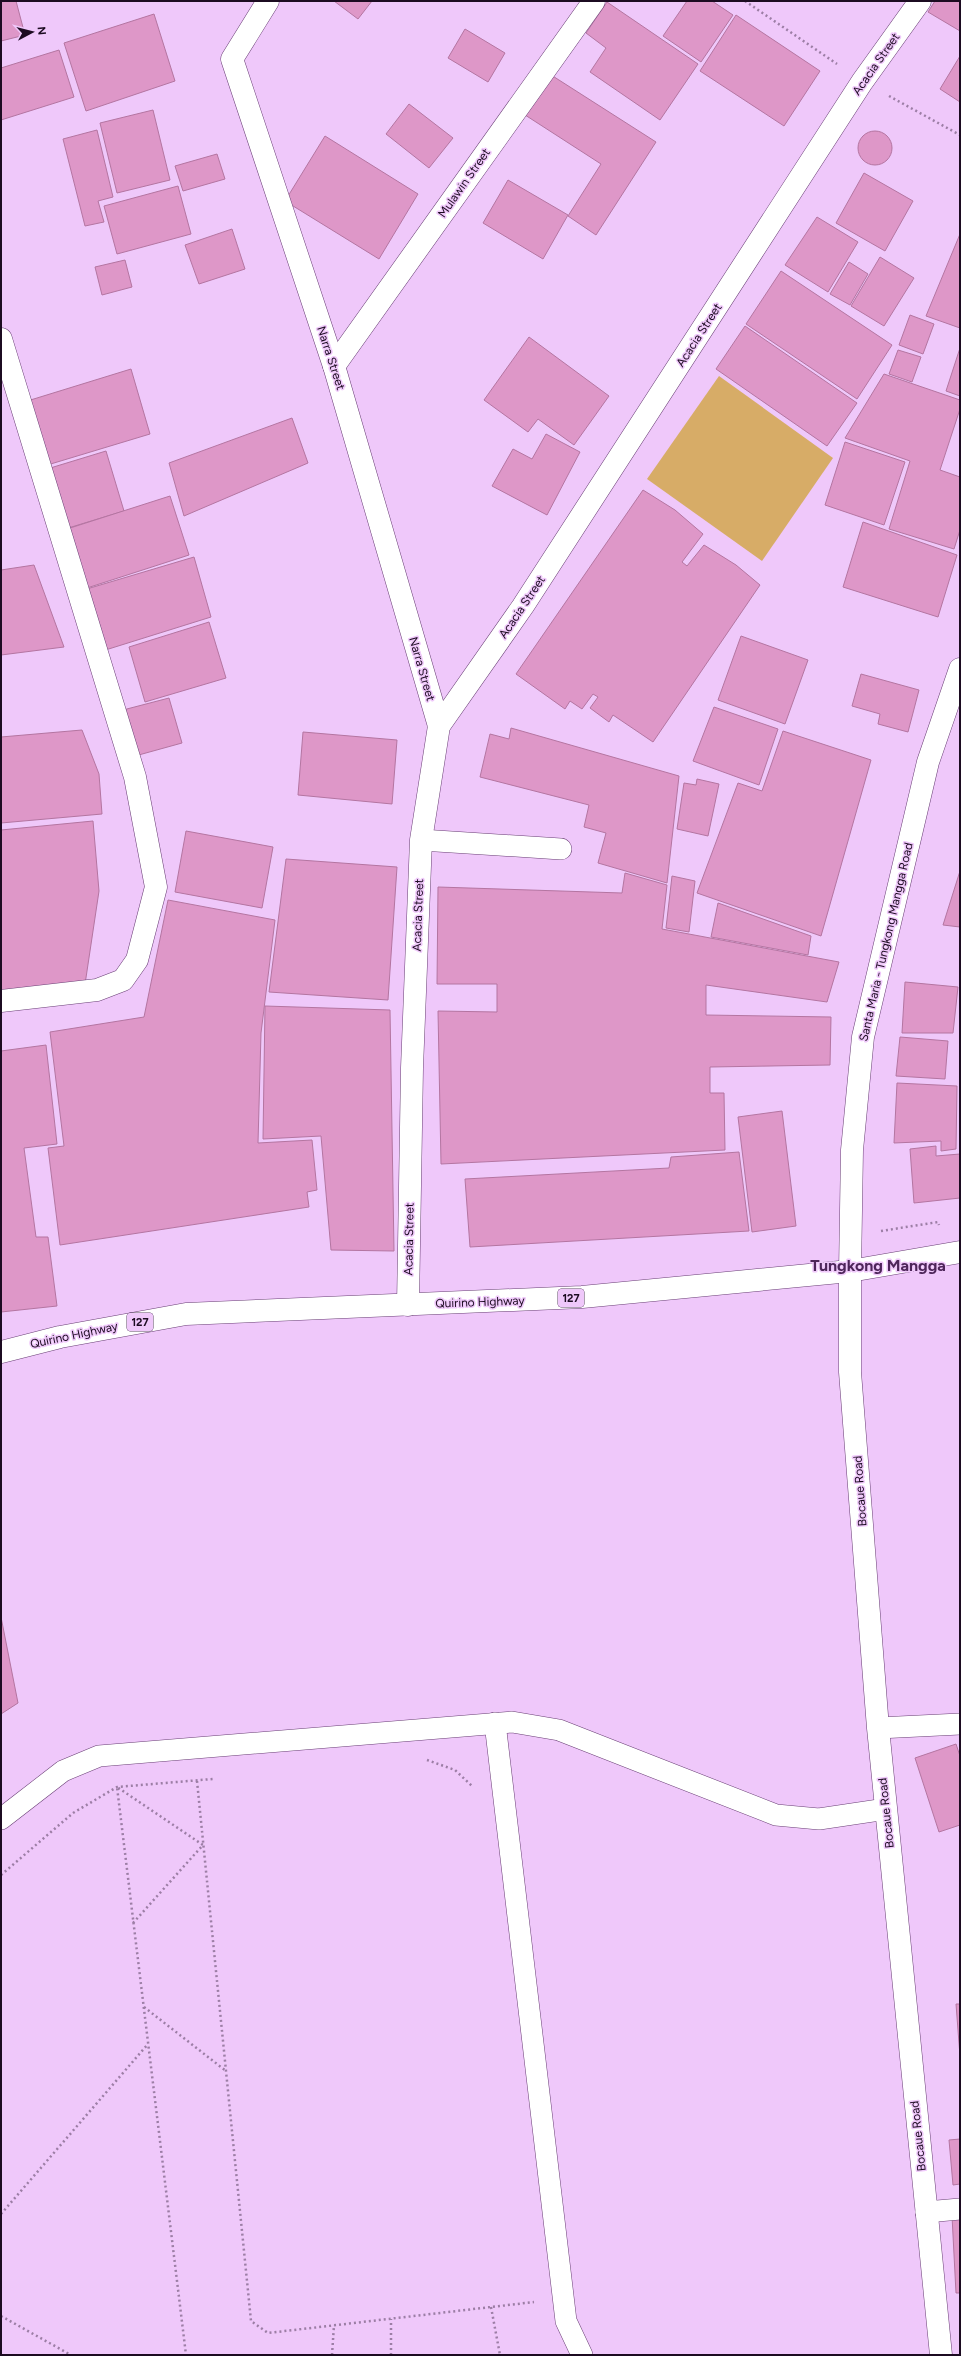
<svg xmlns="http://www.w3.org/2000/svg" width="961" height="2356" font-family="Figtree,sans-serif">
	<style>
		.green { fill: #d7ac67 }
		.building { fill: #de97c8; stroke: #b475a1 }
		.lines { fill: none; stroke-linecap: round; stroke-linejoin: round }
		.service-casing { stroke: #693f75; stroke-width: 22 }
		.minor-casing { stroke: #693f75; stroke-width: 23 }
		.tertiary-casing { stroke: #693f75; stroke-width: 23 }
		.primary-casing { stroke: #693f75; stroke-width: 23 }
		.path { stroke: #9c7ea5; stroke-width: 2.5; stroke-dasharray: 2 3; stroke-linecap: butt }
		.service { stroke: #fff; stroke-width: 21 }
		.minor { stroke: #fff; stroke-width: 22 }
		.tertiary { stroke: #fff; stroke-width: 22 }
		.primary { stroke: #fff; stroke-width: 22 }
		.labels { text-anchor: middle; dominant-baseline: central; stroke-width: 3; stroke-linejoin: round; paint-order: stroke }
		.shield { fill: #efc8fa; stroke: #5b4462; stroke-width: 1 }
		.shield-label { font-size: 11px; font-weight: bold; fill: #1c0b21 }
		.street-label { font-size: 12px; fill: #1c0b21; stroke: #efc8fa }
		.district-label { font-size: 16px; font-weight: bold; fill: #4e265a; stroke: #efc8fa }
	</style>
	<rect width="100%" height="100%" fill="#efc8fa"/>
	<!-- green -->
	<polygon class="green" points="719,376 833,458 762,561 647,479"/>
	<!-- building -->
	<g class="building">
		<polygon points="1,1 16,1 25,35 1,41"/>
		<polygon points="334,1 372,1 358,19"/>
		<polygon points="687,1 712,1 733,15 701,62 663,36"/>
		<polygon points="935,1 960,1 960,31 928,12"/>
		<polygon points="607,2 698,64 660,120 590,72 606,48 586,33"/>
		<polygon points="154,14 175,81 86,111 64,43"/>
		<polygon points="736,15 820,71 784,126 700,71"/>
		<polygon points="465,29 505,53 488,82 448,58"/>
		<polygon points="59,50 74,97 1,120 1,68"/>
		<polygon points="960,56 960,102 940,89"/>
		<polygon points="548,73 656,142 596,235 568,216 601,164 522,113"/>
		<polygon points="409,104 453,138 429,168 386,134"/>
		<polygon points="153,110 170,180 117,193 100,123"/>
		<polygon points="97,130 113,197 98,201 104,222 85,226 63,139"/>
		<circle cx="875" cy="148" r="17"/>
		<polygon points="325,136 418,194 379,259 285,201"/>
		<polygon points="217,154 225,179 183,191 175,166"/>
		<polygon points="864,173 913,201 885,251 836,223"/>
		<polygon points="508,180 568,215 543,259 483,223"/>
		<polygon points="178,186 191,234 117,254 104,206"/>
		<polygon points="817,217 858,242 828,292 785,265"/>
		<polygon points="232,229 245,269 199,284 185,245"/>
		<polygon points="960,234 960,328 926,316"/>
		<polygon points="880,257 914,278 884,326 851,306"/>
		<polygon points="125,260 132,287 102,295 95,267"/>
		<polygon points="849,262 868,274 850,305 830,294"/>
		<polygon points="781,271 892,345 857,399 746,324"/>
		<polygon points="910,315 934,324 923,354 899,345"/>
		<polygon points="745,326 857,403 827,446 716,369"/>
		<polygon points="529,337 609,396 574,445 538,419 528,432 484,400"/>
		<polygon points="960,348 960,396 946,391"/>
		<polygon points="898,350 921,357 912,382 889,374"/>
		<polygon points="131,369 150,434 44,466 24,402"/>
		<polygon points="884,374 960,400 960,409 940,470 960,477 960,530 954,549 889,529 910,461 845,438"/>
		<polygon points="292,418 308,463 184,516 169,463"/>
		<polygon points="546,434 580,452 547,515 492,486 513,449 532,459"/>
		<polygon points="845,442 905,462 884,525 825,505"/>
		<polygon points="106,451 124,511 65,529 47,469"/>
		<polygon points="643,490 675,510 703,534 682,562 687,566 704,545 736,565 760,585 653,742 613,715 609,722 590,708 598,697 593,694 582,709 570,701 565,709 516,674"/>
		<polygon points="170,496 189,555 87,588 67,529"/>
		<polygon points="863,522 957,555 938,617 843,587"/>
		<polygon points="194,557 211,617 99,652 80,591"/>
		<polygon points="34,565 64,647 1,655 1,570"/>
		<polygon points="209,622 226,678 145,702 129,647"/>
		<polygon points="741,636 808,660 785,724 718,700"/>
		<polygon points="861,674 919,690 908,732 878,724 880,714 852,706"/>
		<polygon points="169,698 182,743 135,756 123,710"/>
		<polygon points="714,707 778,729 759,785 693,761"/>
		<polygon points="511,728 679,776 667,883 598,863 606,833 584,827 589,805 480,777 490,734 509,739"/>
		<polygon points="82,730 99,774 102,814 1,823 1,737"/>
		<polygon points="783,731 871,760 821,936 697,893 738,783 762,791"/>
		<polygon points="303,732 397,740 392,804 298,795"/>
		<polygon points="697,779 719,784 708,836 677,829 684,783 696,785"/>
		<polygon points="93,821 99,891 84,991 1,998 1,830"/>
		<polygon points="186,831 273,847 262,908 175,892"/>
		<polygon points="286,859 397,867 388,1000 269,992"/>
		<polygon points="960,871 960,927 943,925"/>
		<polygon points="625,873 667,885 662,929 839,962 827,1002 706,985 706,1015 831,1017 830,1065 710,1067 710,1093 724,1093 725,1150 441,1164 438,1011 497,1012 497,984 437,984 438,887 622,893"/>
		<polygon points="672,876 695,881 689,932 666,928"/>
		<polygon points="168,900 275,920 261,1033 258,1143 312,1140 317,1190 307,1192 309,1207 60,1245 48,1148 64,1146 50,1032 144,1017"/>
		<polygon points="718,903 811,936 808,955 711,937"/>
		<polygon points="905,982 958,987 953,1033 902,1033"/>
		<polygon points="265,1006 390,1010 394,1251 331,1250 321,1136 263,1139"/>
		<polygon points="900,1037 948,1041 945,1079 896,1076"/>
		<polygon points="46,1045 57,1144 24,1148 36,1237 48,1237 57,1306 1,1312 1,1051"/>
		<polygon points="897,1083 957,1086 956,1149 941,1151 941,1141 894,1143"/>
		<polygon points="782,1111 796,1226 752,1232 738,1117"/>
		<polygon points="936,1146 936,1156 960,1154 960,1198 914,1203 910,1149"/>
		<polygon points="739,1152 749,1231 470,1247 465,1179 669,1168 671,1157"/>
		<polygon points="1,1617 18,1703 1,1714"/>
		<polygon points="956,1744 960,1756 960,1825 939,1832 915,1758"/>
		<polygon points="956,2004 960,2004 960,2056"/>
		<polygon points="960,2139 960,2184 953,2185 949,2140"/>
		<polygon points="952,2216 960,2216 960,2293 956,2293"/>
	</g>
	<g class="lines">
		<defs>
			<g id="service">
				<polyline points="421,840 561,849"/>
				<polyline points="495,1723 566,2321 582,2355"/>
				<polyline points="878,1728 960,1724"/>
				<polyline points="1,1819 63,1771 99,1756 512,1722 559,1730 776,1815 819,1819 886,1809"/>
				<polyline points="926,2212 960,2209"/>
			</g>
			<g id="minor">
				<polyline points="268,1 232,59 334,366 439,726"/>
				<polyline points="1,339 135,777 156,887 137,960 123,980 97,990 1,1001"/>
				<polyline points="334,366 594,1"/>
			</g>
			<g id="tertiary">
				<polyline points="850,1271 850,1372 878,1728 941,2355"/>
				<polyline points="408,1305 412,1068 421,840 439,726 523,606 862,82 920,1"/>
			</g>
			<g id="primary">
				<polyline points="850,1271 852,1150 863,1037 928,762 960,669"/>
				<polyline points="1,1352 60,1337 186,1314 582,1297 850,1271 960,1252"/>
			</g>
		</defs>
		<!-- service casing -->
		<use href="#service" class="service-casing"/>
		<!-- minor casing -->
		<use href="#minor" class="minor-casing"/>
		<!-- tertiary casing -->
		<use href="#tertiary" class="tertiary-casing"/>
		<!-- primary casing -->
		<use href="#primary" class="primary-casing"/>
		<!-- path -->
		<g class="path">
			<polyline points="745,1 837,64"/>
			<polyline points="889,96 960,135"/>
			<polyline points="881,1231 938,1222 939,1225"/>
			<polyline points="427,1760 455,1770 472,1786"/>
			<polyline points="197,1781 251,2321 268,2333 534,2302"/>
			<polyline points="1,1875 73,1813 117,1787 213,1779"/>
			<polyline points="133,1923 203,1845 117,1787 186,2355"/>
			<polyline points="144,2007 226,2071"/>
			<polyline points="1,2214 148,2044"/>
			<polyline points="491,2307 500,2355"/>
			<polyline points="1,2316 71,2355"/>
			<polyline points="332,2355 334,2325"/>
			<polyline points="391,2355 391,2319"/>
		</g>
		<!-- service -->
		<use href="#service" class="service"/>
		<!-- minor -->
		<use href="#minor" class="minor"/>
		<!-- tertiary -->
		<use href="#tertiary" class="tertiary"/>
		<!-- primary -->
		<use href="#primary" class="primary"/>
	</g>
	<g class="labels">
		<!-- shield labels -->
		<g class="shield">
			<rect x="558" y="1289" width="26" height="18" rx="3"/>
			<rect x="127" y="1313" width="26" height="18" rx="3"/>
		</g>
		<g class="shield-label">
			<text x="571" y="1298">127</text>
			<text x="140" y="1322">127</text>
		</g>
		<!-- street labels -->
		<g class="street-label">
			<text transform="translate(876 64) rotate(-55)">Acacia Street</text>
			<text transform="translate(464 183) rotate(-55)">Mulawin Street</text>
			<text transform="translate(699 335) rotate(-57)">Acacia Street</text>
			<text transform="translate(331 358) rotate(72)">Narra Street</text>
			<text transform="translate(522 607) rotate(-56)">Acacia Street</text>
			<text transform="translate(422 669) rotate(74)">Narra Street</text>
			<text transform="translate(418 915) rotate(-88)">Acacia Street</text>
			<text transform="translate(886 942) rotate(-77)">Santa Maria - Tungkong Mangga Road</text>
			<text transform="translate(409 1239) rotate(-89)">Acacia Street</text>
			<text transform="translate(480 1302) rotate(-2)">Quirino Highway</text>
			<text transform="translate(74 1335) rotate(-12)">Quirino Highway</text>
			<text transform="translate(860 1491) rotate(-94)">Bocaue Road</text>
			<text transform="translate(886 1813) rotate(-96)">Bocaue Road</text>
			<text transform="translate(918 2136) rotate(-96)">Bocaue Road</text>
		</g>
		<!-- district labels -->
		<g class="district-label">
			<text x="878" y="1265">Tungkong Mangga</text>
		</g>
	</g>
	<!-- border -->
	<rect width="961" height="2356" fill="none" stroke="#1c0b21" stroke-width="4"/>
	<!-- north arrow -->
	<g transform="translate(32 32) rotate(83)" stroke="#efc8fa" stroke-width="3" paint-order="stroke">
	<path d="M0-3L7 15L0 10L-7 15Z" fill="#1c0b21"/>
	<text y="-6" font-size="11" font-weight="bold" text-anchor="middle" fill="#1c0b21">N</text>
	</g>
</svg>
